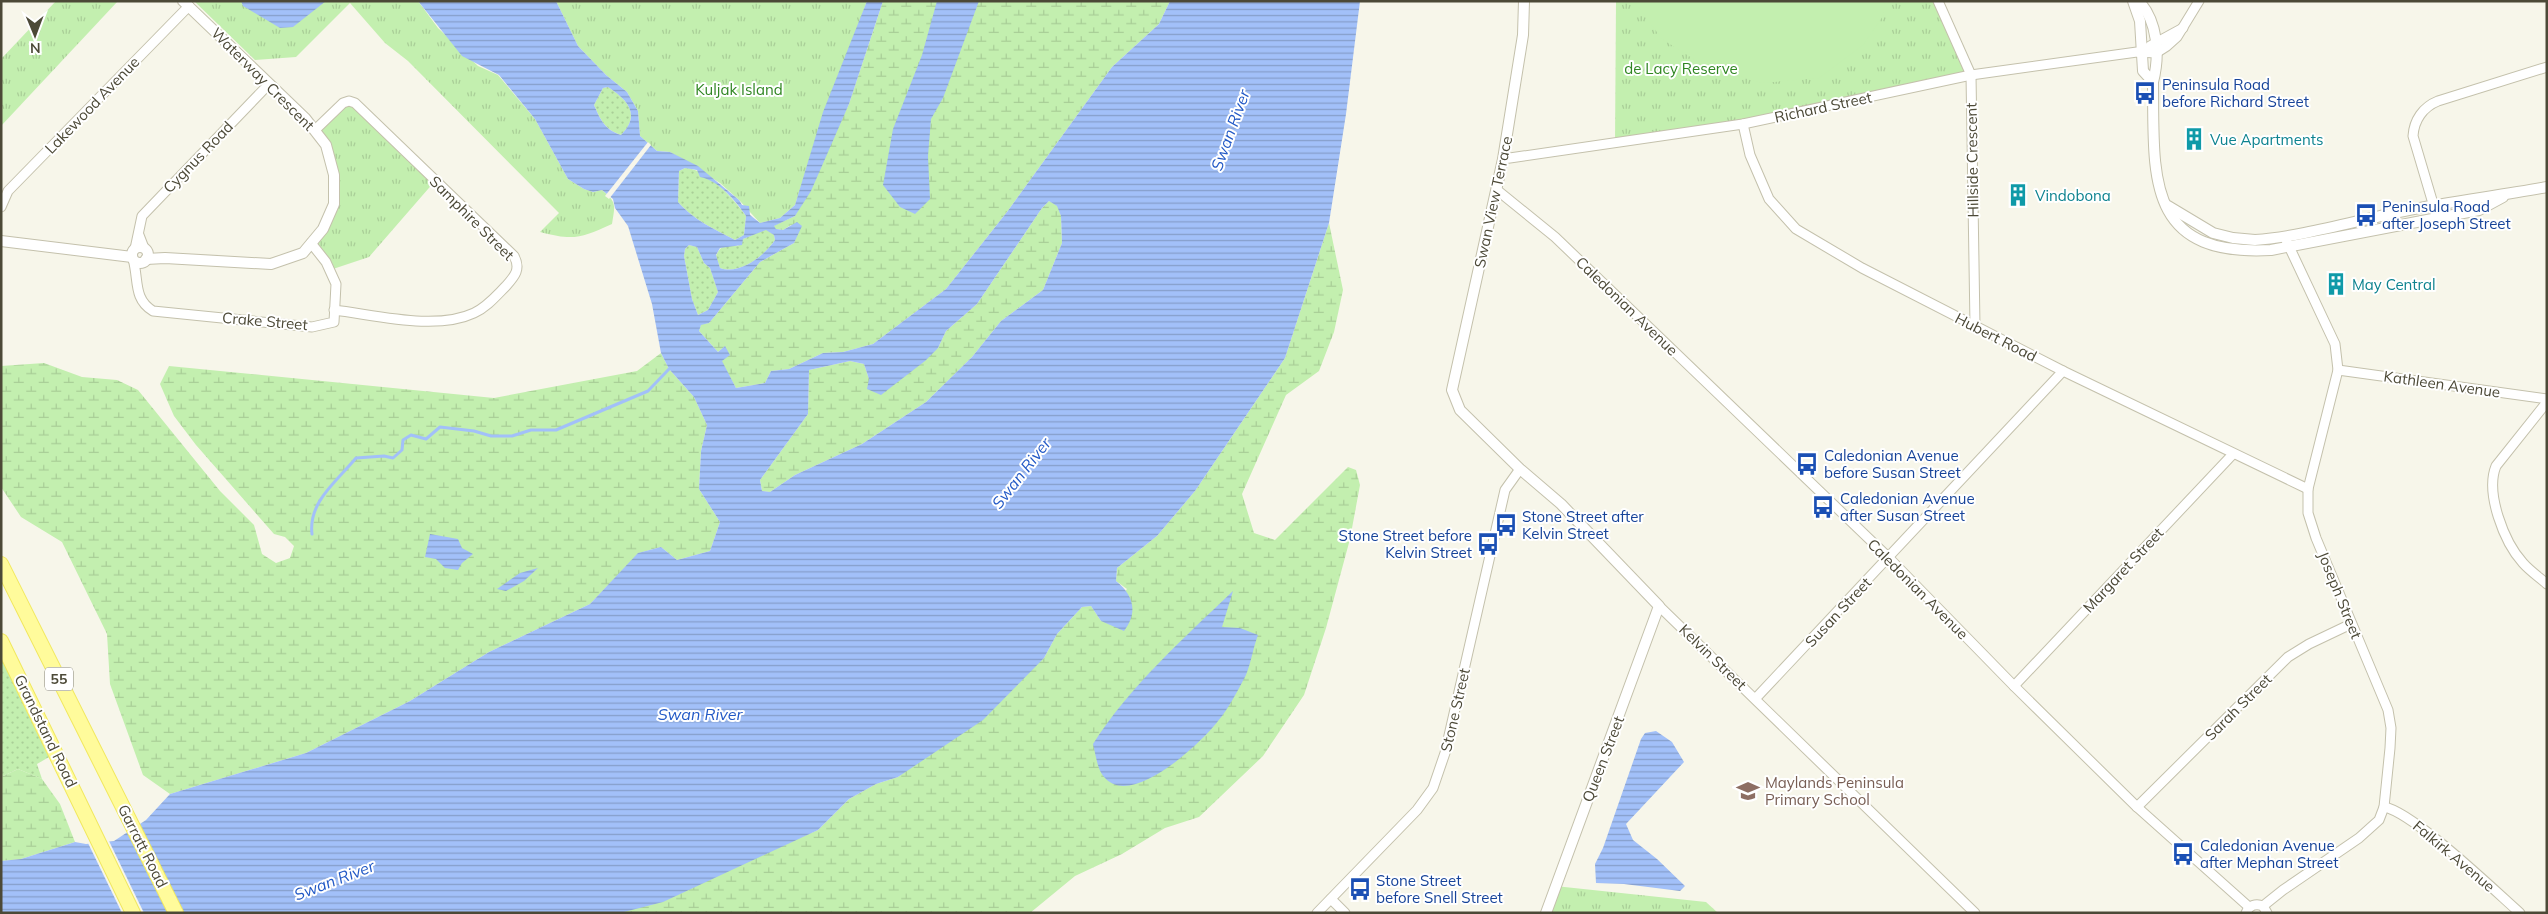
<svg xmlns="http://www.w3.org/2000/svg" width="2548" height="914" font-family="Mulish,sans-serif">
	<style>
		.grass { fill: url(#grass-dots) }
		.wetland { fill: url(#wetland-marsh) }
		.park { fill: url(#park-tufts) }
		.pitch { fill: #c3efaf }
		.water { fill: url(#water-rules); fill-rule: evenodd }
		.pier { fill: #f7f6ea }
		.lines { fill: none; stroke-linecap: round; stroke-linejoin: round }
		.stream { stroke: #a2c0f9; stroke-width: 3 }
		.minor-casing { stroke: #c4c1ac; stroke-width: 11 }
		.tertiary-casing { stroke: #c4c1ac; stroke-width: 12 }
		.primary-casing { stroke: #f1e85e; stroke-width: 16 }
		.minor { stroke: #fff; stroke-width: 9 }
		.tertiary { stroke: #fff; stroke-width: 10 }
		.primary { stroke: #fffb9b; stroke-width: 14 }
		.labels { text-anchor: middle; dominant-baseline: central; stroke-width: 4; stroke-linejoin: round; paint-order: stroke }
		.shield { fill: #fff; stroke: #828073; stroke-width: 1 }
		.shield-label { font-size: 14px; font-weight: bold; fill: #4c4937 }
		.park-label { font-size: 15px; fill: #308622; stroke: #fff }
		.street-label { font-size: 15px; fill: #4c4937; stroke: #fff }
		.transit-label { font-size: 15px; fill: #164399; stroke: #fff; text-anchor: start }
		.culture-label { font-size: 15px; fill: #0d838f; stroke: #fff; text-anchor: start }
		.education-label { font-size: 15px; fill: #785e54; stroke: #fff; text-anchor: start }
		.water-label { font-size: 16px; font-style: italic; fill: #2259c6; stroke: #fff }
	</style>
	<defs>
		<pattern id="grass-dots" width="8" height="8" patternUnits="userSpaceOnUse" patternTransform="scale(1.25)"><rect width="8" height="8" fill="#c3efaf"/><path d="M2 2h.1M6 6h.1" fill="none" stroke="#a9ce97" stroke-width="1.8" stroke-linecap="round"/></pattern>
		<pattern id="wetland-marsh" width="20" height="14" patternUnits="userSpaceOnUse" patternTransform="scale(1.25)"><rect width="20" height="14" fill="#c3efaf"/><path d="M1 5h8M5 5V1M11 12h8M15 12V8" fill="none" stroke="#a9ce97"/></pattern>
		<pattern id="park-tufts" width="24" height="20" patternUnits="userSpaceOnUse" patternTransform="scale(1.25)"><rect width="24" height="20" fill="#c3efaf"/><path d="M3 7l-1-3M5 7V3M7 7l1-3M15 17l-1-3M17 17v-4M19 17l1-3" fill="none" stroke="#a9ce97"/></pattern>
		<pattern id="water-rules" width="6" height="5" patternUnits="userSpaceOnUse" patternTransform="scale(1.25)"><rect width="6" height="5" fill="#a2c0f9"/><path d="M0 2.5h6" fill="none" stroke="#869eca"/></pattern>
	</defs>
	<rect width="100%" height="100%" fill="#f7f6ea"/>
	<!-- grass -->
	<g class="grass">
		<path d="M608,87C628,100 641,115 621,135C605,130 600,119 594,105L603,88Z"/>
		<path d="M685,168C706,168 735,200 746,216L744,235L735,240C713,228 695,221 678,202L679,171Z"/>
		<path d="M766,229L774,235L775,240C764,256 740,275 720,268L716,256C720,245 727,244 738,246L743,239Z"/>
		<polygon points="689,245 697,247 704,263 710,268 718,292 708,310 698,315 692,299 684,256 685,249"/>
		<polygon points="1,641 56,753 37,764 42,779 18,769 1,777"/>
	</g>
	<!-- wetland -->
	<g class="wetland">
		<polygon points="883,1 1170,1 1159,24 1112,67 1007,212 946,289 873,344 843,352 823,353 789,369 771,371 765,383 736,388 721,361 725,346 718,352 699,331 701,324 709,323 760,262 794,243 801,225 791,225 783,230 776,229 773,226 795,216 849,104"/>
		<polygon points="1049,201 1058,206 1061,216 1062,243 1043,290 1001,321 972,357 926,402 862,444 795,475 770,492 762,491 760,480 808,414 809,370 850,361 864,364 869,379 938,348 946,331 977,304 1042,208"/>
		<polygon points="1329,223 1343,290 1334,332 1319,371 1286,395 1242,494 1254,533 1275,540 1348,467 1356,470 1360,485 1350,539 1326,628 1304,695 1263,756 1199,817 1165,828 1122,854 1075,876 1030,913 620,913 818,830 849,799 876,784 898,777 1044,658 1057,634 1082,607 1091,606 1101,621 1127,589 1116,581 1117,568 1157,536 1195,491 1285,358"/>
		<polygon points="661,353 669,369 694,397 707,425 701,451 699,489 720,522 710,551 677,560 661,547 639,553 590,604 489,652 410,701 306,753 170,794 143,775 110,684 107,634 62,542 21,517 1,487 1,366 44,363 82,377 117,380 138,390 220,491 254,525 262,554 276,563 290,558 294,546 285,537 274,534 196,445 174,416 160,384 169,366 494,398 637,371"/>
		<polygon points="18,769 42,779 60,804 75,842 21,859 1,861 1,777"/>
	</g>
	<!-- park -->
	<g class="park">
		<polygon points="56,1 118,1 1,126 1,59"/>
		<path d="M194,1H418L438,28L478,66L498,75L535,119L568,179L584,189L593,192L602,190C617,202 615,205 612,224C581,238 574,241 540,232L559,213L408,61L385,43L350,3L296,57L255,60Z"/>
		<polygon points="556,1 867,1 812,152 795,205 780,218 760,223 739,200 720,183 670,152 657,151 640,136 638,111 627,92 606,75 578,46"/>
		<polygon points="1616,1 1938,1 1971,75 1743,124 1615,144"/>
		<polygon points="349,101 435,181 369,257 330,270 311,243 334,204 334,175 315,130"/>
		<polygon points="1555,886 1706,902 1718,913 1546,913"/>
	</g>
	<!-- pitch -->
	<polygon class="pitch" points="1634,1 1885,1 1883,16 1863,45 1819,78 1762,83 1703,65 1662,39"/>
	<!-- water -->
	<g class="water">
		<polygon points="241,1 326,1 293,27 280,28 243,6"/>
		<path d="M418,1H556L578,46L606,75L627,92L638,111L640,136L657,151L670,152L698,166L739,200L742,205L749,206L750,215L760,223L780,218L795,205L823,112L867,1H883L849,104L811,191L795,216L774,226L776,229L783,230L797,222L802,226L794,243L760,262L709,323L701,325L699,331L718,352L725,346L730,355L722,361L736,388L765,383L771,371L789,369L823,353L843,352L873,344L946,289L1007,212L1112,67L1159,24L1170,1H1360L1346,114L1329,223L1285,358L1195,491L1157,536L1117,568L1116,581C1134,595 1138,613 1124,631L1101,621L1091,606L1082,607L1057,634L1044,658L983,720L898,777L876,784L849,799L818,830L663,902L620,913H1V861L21,859L75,842L86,844L114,841L146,820L170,794L306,753L410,701L489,652L590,604L638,553L661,547L677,560L710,551L720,522L699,489L701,451L707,425L694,397L669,369L661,353L652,304L628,226L615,208L613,199L602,190L593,192L584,189L568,179L535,119L499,75L462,56ZM608,87C628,100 641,115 621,135C605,130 600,119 594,105L603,88ZM685,168L697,170L700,177C718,180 736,201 746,216L744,235L735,240C713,228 695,221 678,202L679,171ZM1049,201L1057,206L1061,216L1062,243L1043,290L1001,321L972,357L926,402L862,444L795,475L770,492L762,491L760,480L808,414L809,370L850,361L864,364L869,379L867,389L881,395L925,361L938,348L946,331L977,304L1042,208ZM766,230L774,235L775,240C764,256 740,275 720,268L716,255L720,248L742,245L743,239ZM689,245L697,247L704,263L710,268L718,292L708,310L698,315L692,299L684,256L685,249Z"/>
		<polygon points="937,1 979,1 943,98 931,119 928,156 930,199 915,214 900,207 883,185 893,129 922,55"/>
		<polygon points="430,534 458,539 462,548 473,554 462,563 458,570 445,568 436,559 425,557"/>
		<polygon points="538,568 524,581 506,591 497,589 520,573"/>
		<path d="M1233,591L1222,627L1240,628L1258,635C1253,648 1251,663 1246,675C1238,690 1229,708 1218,721C1202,742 1134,807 1106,779C1097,771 1096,755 1093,744C1130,686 1184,638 1233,591Z"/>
		<polygon points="1656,731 1672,742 1684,762 1626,824 1633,840 1657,859 1685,886 1680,891 1624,884 1596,883 1595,864 1603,848 1641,739 1645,733"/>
	</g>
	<!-- pier -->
	<g class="pier">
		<polygon points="648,142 651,145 609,199 605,196"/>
		<polygon points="108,839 144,913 122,913 87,841"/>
	</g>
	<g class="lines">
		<!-- stream -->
		<path class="stream" d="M312,534C308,502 337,481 356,458L384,456L393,458L402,450L403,440L411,435L426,439L440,427L474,431L491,436H512L531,430H556L648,391L669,369"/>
		<defs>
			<g id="minor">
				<polyline points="1938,1 1971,75 1975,326"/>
				<polyline points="2150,46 2183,28"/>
				<polyline points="1743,124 1750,155 1769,199 1796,229 1862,268 2063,371 2308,489"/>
				<path d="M315,130L343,103L349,101L355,103L514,256C521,269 515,276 506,286C496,296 487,307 474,313C436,331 376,315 334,310"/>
				<polyline points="1503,159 1743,124 1971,75 2137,52 2156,53 2167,46 2177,37 2199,1"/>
				<polyline points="1497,190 1555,237 1889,558 2014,686 2137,807 2249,907"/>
				<polyline points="1,207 8,191 189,6"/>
				<path d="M2437,217L2413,136C2414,120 2423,107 2438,101L2547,67"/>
				<polyline points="139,235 144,248"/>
				<polyline points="135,249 142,216 269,84"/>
				<path d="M133,259C139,280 133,299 153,311L312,327L334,322L336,284L326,262L311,243"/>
				<polyline points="2338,370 2547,399"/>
				<path d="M2547,402L2496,466C2485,493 2504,542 2523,563C2530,571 2539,577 2547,584"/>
				<polyline points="1659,606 1975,913"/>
				<polyline points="2014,686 2233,454"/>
				<polyline points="1756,698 2063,371"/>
				<polyline points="2137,807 2288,657 2309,644 2351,624"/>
				<path d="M2384,807C2413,812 2494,890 2520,913"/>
				<polyline points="1331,899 1345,913"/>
				<polyline points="2263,906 2283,890 2359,838 2379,820 2384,807 2390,748 2391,728 2388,710 2316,538 2308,513 2308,489 2338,370 2335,344 2286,240"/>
				<polyline points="1317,913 1417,810 1433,788 1445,753 1505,490 1520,469"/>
				<path d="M2246,913C2249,905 2256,903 2263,906L2267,913"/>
			</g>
			<g id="tertiary">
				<polyline points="1524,1 1523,35 1503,159 1452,390 1460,410 1520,469 1561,504 1659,606 1546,913"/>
				<polyline points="2133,1 2140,21 2143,71 2153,82"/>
				<path d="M2139,1C2158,22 2160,55 2153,82C2154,177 2145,257 2271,250L2479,210L2503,197"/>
				<path d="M2168,206L2213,233L2233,238L2255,240C2301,237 2358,220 2404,211C2452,201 2499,196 2547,187"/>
				<polyline points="1,241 132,257"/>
				<circle cx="140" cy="255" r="8"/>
				<polyline points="146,259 165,258 271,264 303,253 323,229 334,204 334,175 326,145 305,118 183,1"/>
			</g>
			<g id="primary">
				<polyline points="1,564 176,913"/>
				<polyline points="1,641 133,913"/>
			</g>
		</defs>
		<!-- minor casing -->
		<use href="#minor" class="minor-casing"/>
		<!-- tertiary casing -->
		<use href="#tertiary" class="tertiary-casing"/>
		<!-- primary casing -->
		<use href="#primary" class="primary-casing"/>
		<!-- minor -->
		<use href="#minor" class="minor"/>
		<!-- tertiary -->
		<use href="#tertiary" class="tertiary"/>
		<!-- primary -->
		<use href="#primary" class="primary"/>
	</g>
	<!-- icons -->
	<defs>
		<symbol id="bus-bare" viewBox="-9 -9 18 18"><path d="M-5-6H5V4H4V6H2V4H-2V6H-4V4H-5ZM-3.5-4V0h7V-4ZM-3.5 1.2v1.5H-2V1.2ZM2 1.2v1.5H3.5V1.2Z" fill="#1a4fb4" stroke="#fff" stroke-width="2.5" paint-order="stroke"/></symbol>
		<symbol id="building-bare" viewBox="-9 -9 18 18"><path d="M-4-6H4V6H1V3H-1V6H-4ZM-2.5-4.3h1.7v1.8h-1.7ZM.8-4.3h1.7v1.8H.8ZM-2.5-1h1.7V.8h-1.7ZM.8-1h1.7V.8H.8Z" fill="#0f9aa8" stroke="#fff" stroke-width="2.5" paint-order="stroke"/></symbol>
		<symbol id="school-bare" viewBox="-9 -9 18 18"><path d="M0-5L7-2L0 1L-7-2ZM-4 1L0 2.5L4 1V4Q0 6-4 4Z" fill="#8d6e63" stroke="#fff" stroke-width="2.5" paint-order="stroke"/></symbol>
	</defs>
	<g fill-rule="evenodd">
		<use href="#bus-bare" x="2129" y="77" width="32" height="32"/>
		<use href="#building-bare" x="2178" y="123" width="32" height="32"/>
		<use href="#building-bare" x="2002" y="179" width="32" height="32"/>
		<use href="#bus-bare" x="2350" y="199" width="32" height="32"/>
		<use href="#building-bare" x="2320" y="268" width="32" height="32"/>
		<use href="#bus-bare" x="1791" y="448" width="32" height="32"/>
		<use href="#bus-bare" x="1807" y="491" width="32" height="32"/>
		<use href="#bus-bare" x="1490" y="509" width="32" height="32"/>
		<use href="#bus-bare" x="1472" y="528" width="32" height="32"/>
		<use href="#school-bare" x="1732" y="775" width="32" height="32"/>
		<use href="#bus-bare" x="2167" y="838" width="32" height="32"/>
		<use href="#bus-bare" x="1344" y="873" width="32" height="32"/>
	</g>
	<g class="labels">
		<!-- shield labels -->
		<rect class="shield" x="45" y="667.5" width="28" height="23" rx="4"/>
		<g class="shield-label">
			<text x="59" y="679">55</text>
		</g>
		<!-- park labels -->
		<g class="park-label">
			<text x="1681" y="68">de Lacy Reserve</text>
			<text x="739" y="89">Kuljak Island</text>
		</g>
		<!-- street labels -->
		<g class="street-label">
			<text transform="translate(263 79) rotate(45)">Waterway Crescent</text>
			<text transform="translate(92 105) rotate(-46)">Lakewood Avenue</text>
			<text transform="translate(1823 107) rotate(-12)">Richard Street</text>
			<text transform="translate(198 157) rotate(-46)">Cygnus Road</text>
			<text transform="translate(1972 160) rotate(-91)">Hillside Crescent</text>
			<text transform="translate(1493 202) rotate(-78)">Swan View Terrace</text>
			<text transform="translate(472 218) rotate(45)">Samphire Street</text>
			<text transform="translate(1627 306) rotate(44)">Caledonian Avenue</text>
			<text transform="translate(265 321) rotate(5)">Crake Street</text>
			<text transform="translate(1996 337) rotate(27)">Hubert Road</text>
			<text transform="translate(2442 384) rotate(8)">Kathleen Avenue</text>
			<text transform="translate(2123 570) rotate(-47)">Margaret Street</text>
			<text transform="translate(1918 589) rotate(45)">Caledonian Avenue</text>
			<text transform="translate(2340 595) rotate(68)">Joseph Street</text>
			<text transform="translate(1838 612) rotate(-47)">Susan Street</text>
			<text transform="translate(1713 657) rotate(44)">Kelvin Street</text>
			<text transform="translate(2238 707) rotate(-45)">Sarah Street</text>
			<text transform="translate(1455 710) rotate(-77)">Stone Street</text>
			<text transform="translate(46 731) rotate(64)">Grandstand Road</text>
			<text transform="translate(1603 759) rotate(-69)">Queen Street</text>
			<text transform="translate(143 846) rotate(63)">Garratt Road</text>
			<text transform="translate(2454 856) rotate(40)">Falkirk Avenue</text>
		</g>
		<!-- transit labels -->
		<g class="transit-label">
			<text x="2162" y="84">Peninsula Road<tspan x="2162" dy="17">before Richard Street</tspan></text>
			<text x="2382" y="206">Peninsula Road<tspan x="2382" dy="17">after Joseph Street</tspan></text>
			<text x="1824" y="455">Caledonian Avenue<tspan x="1824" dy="17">before Susan Street</tspan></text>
			<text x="1840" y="498">Caledonian Avenue<tspan x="1840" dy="17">after Susan Street</tspan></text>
			<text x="1522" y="516">Stone Street after<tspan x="1522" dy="17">Kelvin Street</tspan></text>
			<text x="1472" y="535" text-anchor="end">Stone Street before<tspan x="1472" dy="17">Kelvin Street</tspan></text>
			<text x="2200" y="845">Caledonian Avenue<tspan x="2200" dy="17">after Mephan Street</tspan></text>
			<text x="1376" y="880">Stone Street<tspan x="1376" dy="17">before Snell Street</tspan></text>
		</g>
		<!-- culture labels -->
		<g class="culture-label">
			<text x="2210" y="139">Vue Apartments</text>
			<text x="2035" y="195">Vindobona</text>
			<text x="2352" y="284">May Central</text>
		</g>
		<!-- education labels -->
		<g class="education-label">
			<text x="1765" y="782">Maylands Peninsula<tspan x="1765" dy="17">Primary School</tspan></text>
		</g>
		<!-- water labels -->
		<g class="water-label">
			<text transform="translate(1230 130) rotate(-70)">Swan River</text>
			<text transform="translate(1021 473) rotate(-52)">Swan River</text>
			<text x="700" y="714">Swan River</text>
			<text transform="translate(334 880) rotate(-21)">Swan River</text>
		</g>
	</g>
	<!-- border -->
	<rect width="2548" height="914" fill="none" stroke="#4c4937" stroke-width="5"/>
	<!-- north arrow -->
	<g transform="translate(35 35) rotate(179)" stroke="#ffffff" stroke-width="4" paint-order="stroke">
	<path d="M0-4L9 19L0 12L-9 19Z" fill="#4c4937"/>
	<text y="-8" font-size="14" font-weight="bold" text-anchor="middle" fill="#4c4937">N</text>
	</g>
</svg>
